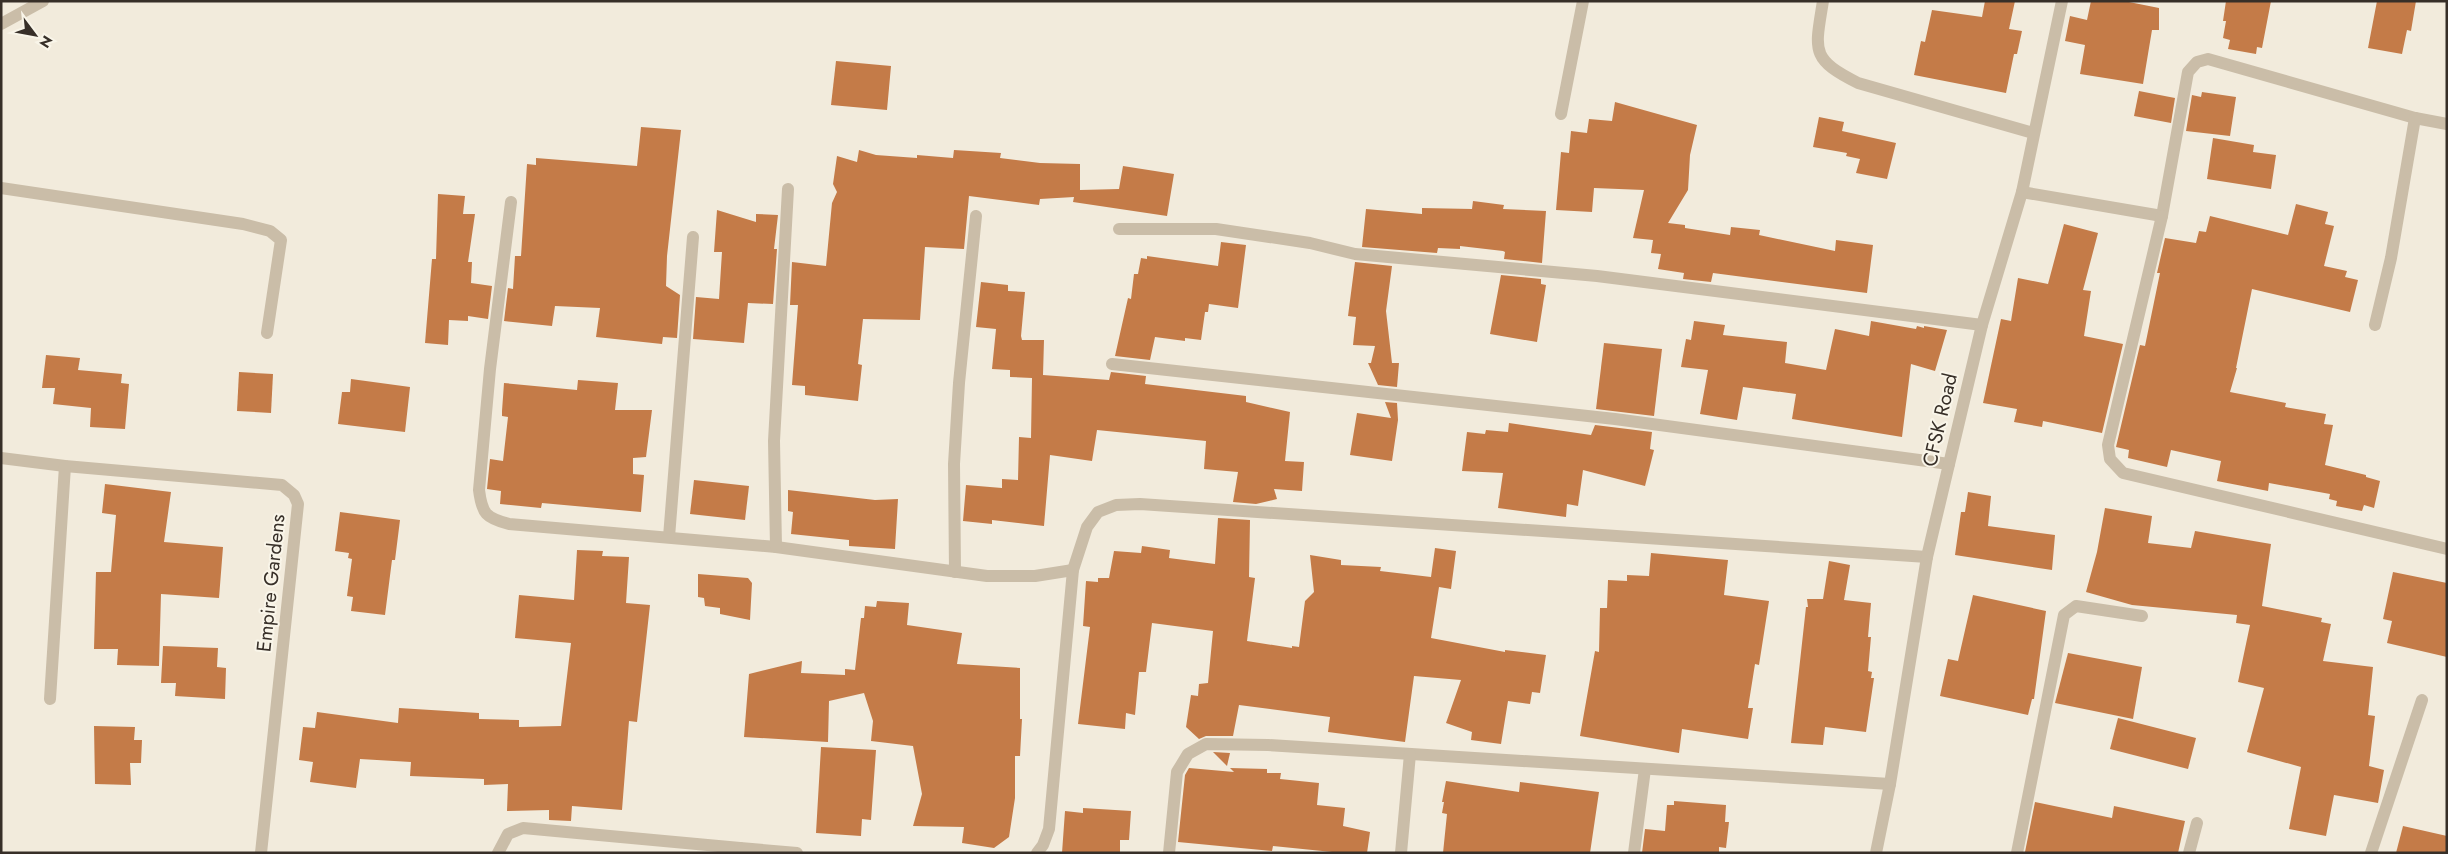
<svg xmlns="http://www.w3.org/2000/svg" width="2448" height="854" font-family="Jost,sans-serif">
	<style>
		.building { fill: #c47b48 }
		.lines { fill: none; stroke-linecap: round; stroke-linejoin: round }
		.minor { stroke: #cabda8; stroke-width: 12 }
		.labels { text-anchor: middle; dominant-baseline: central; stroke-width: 4; stroke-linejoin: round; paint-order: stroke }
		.street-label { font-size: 20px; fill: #372f28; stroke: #f9f5e9 }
	</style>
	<rect width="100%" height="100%" fill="#f2ebdc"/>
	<!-- building -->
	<g class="building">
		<polygon points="1985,1 2015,1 2009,29 2022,31 2017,54 2014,54 2006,93 1914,75 1921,41 1925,42 1932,10 1982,17"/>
		<polygon points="2091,1 2124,1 2159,8 2159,30 2152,30 2143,84 2080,74 2085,45 2065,41 2070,16 2087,20"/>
		<polygon points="2226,1 2271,1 2262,48 2257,47 2256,54 2228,49 2230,40 2223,38 2226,21 2223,21"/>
		<polygon points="2377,1 2416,1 2411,31 2407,30 2402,54 2368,48"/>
		<polygon points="836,61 891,66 887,110 831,105"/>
		<polygon points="2139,91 2175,98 2171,123 2134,116"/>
		<polygon points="2202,92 2236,97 2230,136 2186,131 2192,95 2201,97"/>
		<polygon points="1615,102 1697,125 1690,155 1688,190 1668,223 1685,225 1685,228 1730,235 1731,227 1760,230 1759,235 1835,251 1836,240 1873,245 1867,293 1713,273 1711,282 1683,279 1684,273 1658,269 1661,254 1651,253 1653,240 1633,238 1644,190 1594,188 1592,212 1556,210 1561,152 1569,153 1571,131 1587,133 1589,119 1612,121"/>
		<polygon points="1819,117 1844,122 1842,131 1896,143 1887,179 1856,173 1860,159 1846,156 1847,153 1813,147"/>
		<polygon points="641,127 681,130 667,256 666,286 680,295 677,338 663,337 662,344 596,337 600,308 555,306 552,326 504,321 508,288 513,289 515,256 521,256 527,164 536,165 536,158 637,166"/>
		<polygon points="2213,138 2254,145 2253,152 2276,155 2271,189 2207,179"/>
		<polygon points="859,150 876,155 917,158 917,155 953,158 954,150 1001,153 1000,158 1040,163 1080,164 1080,190 1119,189 1123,166 1174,174 1167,216 1073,202 1074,197 1040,199 1039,205 969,196 964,249 925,247 920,320 863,319 858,364 862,365 858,401 805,395 805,386 792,385 798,305 790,305 792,262 826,266 832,203 837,192 833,184 837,156 857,162"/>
		<polygon points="438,194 465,196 463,214 475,214 468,262 472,262 471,283 492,286 488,319 468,316 468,321 449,320 448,345 425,343 432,259 436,259"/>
		<polygon points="1473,201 1504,205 1503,209 1546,211 1542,263 1504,259 1505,252 1503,251 1460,246 1460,249 1438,248 1437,253 1362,247 1366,209 1422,214 1422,208 1472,209"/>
		<polygon points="2296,204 2328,212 2325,224 2334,226 2324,266 2347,271 2345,277 2358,280 2350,312 2252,289 2236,368 2237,368 2230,392 2286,403 2285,407 2326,414 2324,424 2333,425 2325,465 2366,475 2366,477 2380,481 2374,508 2364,505 2362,511 2336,506 2337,501 2329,499 2330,494 2269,483 2268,491 2217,481 2221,461 2171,450 2167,467 2128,458 2129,450 2116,447 2140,345 2145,346 2160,273 2157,273 2165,238 2196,243 2199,231 2206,232 2210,216 2288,235"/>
		<polygon points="717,210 756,222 756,214 778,215 774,249 777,249 773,304 748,303 744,343 693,339 696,297 719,299 722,252 714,252"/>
		<polygon points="2064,224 2098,233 2083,290 2091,291 2084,336 2123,344 2102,433 2043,421 2042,427 2014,422 2017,409 1983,403 2001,319 2011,321 2018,278 2048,284"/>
		<polygon points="1221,242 1246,245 1238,308 1209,304 1208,312 1205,312 1201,340 1185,338 1185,341 1155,337 1150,360 1115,356 1128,298 1131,299 1134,274 1138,274 1141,258 1147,259 1147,256 1218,266"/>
		<polygon points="1355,262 1392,266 1386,311 1392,363 1399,363 1397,387 1378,385 1368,363 1371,363 1375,346 1353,345 1356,317 1348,316"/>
		<polygon points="1501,275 1541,279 1541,284 1546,285 1537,342 1490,334"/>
		<polygon points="981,282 1008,285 1008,291 1025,292 1021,336 1022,340 1044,340 1043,375 1109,380 1111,372 1146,376 1145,384 1246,396 1246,402 1290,412 1285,461 1304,462 1302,491 1274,489 1277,499 1256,504 1233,502 1238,472 1204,469 1206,441 1097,430 1092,461 1050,455 1044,526 992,520 992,524 963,521 966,485 1002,488 1002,479 1018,480 1019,437 1031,438 1032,378 1010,377 1010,370 992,369 996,329 976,327"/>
		<polygon points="1694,321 1725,325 1723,335 1787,342 1785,363 1826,370 1835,329 1869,336 1871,321 1916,329 1917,326 1924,328 1924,326 1947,330 1935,371 1911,364 1902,437 1792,419 1796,394 1743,387 1737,420 1700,414 1708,370 1681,367 1686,339 1691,340"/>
		<polygon points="1604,343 1662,349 1654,416 1596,409"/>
		<polygon points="46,355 80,358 78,370 122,374 121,383 129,384 125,429 90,427 91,408 53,404 55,388 42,388"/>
		<polygon points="239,372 273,374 271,413 237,411"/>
		<polygon points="351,379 410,387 405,432 338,424 342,392 350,392"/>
		<polygon points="578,380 618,383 615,410 652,410 646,457 633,458 633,474 644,475 641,512 542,503 541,508 500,504 501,491 487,489 490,459 503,461 508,417 502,416 502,411 504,383 577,390"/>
		<polygon points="1385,402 1397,403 1398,420 1392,461 1350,455 1357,413 1391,418"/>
		<polygon points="1509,423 1591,435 1595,425 1652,432 1650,449 1654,450 1645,486 1583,470 1578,506 1567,504 1566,517 1498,508 1503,473 1462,471 1467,432 1485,434 1486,430 1508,432"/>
		<polygon points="694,480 749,486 745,520 690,514"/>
		<polygon points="105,484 171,492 164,542 223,547 219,598 161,594 159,666 117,665 118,649 94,649 96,572 111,572 116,515 102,513"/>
		<polygon points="788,490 875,500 898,499 895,549 849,546 849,540 791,534 793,512 788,511"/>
		<polygon points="1968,492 1991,496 1988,526 2055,535 2052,570 1955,555 1961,512 1965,512"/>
		<polygon points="2105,508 2152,516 2148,543 2191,548 2195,531 2271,544 2262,606 2322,618 2321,622 2331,624 2323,661 2373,667 2368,715 2375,716 2369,766 2384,770 2378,803 2334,795 2326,836 2289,829 2301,767 2247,752 2264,688 2238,682 2250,625 2236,623 2237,615 2132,605 2086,592 2097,552"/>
		<polygon points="340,512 400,520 395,560 392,560 385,615 351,611 353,597 347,596 352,559 348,558 349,553 335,551"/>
		<polygon points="1218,518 1250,520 1249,577 1255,578 1247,641 1292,648 1292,646 1299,647 1305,601 1314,592 1310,555 1341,560 1341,565 1381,567 1380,571 1431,577 1435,548 1456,551 1451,589 1439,587 1431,638 1505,652 1505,650 1546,655 1540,693 1532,692 1530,704 1508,701 1501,744 1471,740 1472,732 1446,723 1461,680 1414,676 1405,742 1328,732 1330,717 1239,705 1233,736 1206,736 1199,739 1186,727 1191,695 1198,696 1199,684 1208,683 1213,631 1152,623 1146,672 1139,672 1135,715 1126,713 1125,729 1078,724 1090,627 1083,626 1086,581 1098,582 1098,578 1109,578 1114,551 1141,553 1142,546 1170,550 1169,558 1215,564"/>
		<polygon points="577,550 603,551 602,556 629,557 626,603 650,605 637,722 629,721 622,810 572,806 571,821 549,820 549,810 507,811 508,784 484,785 484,779 410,776 411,762 360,759 356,788 310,782 313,762 299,760 303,727 315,728 317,712 398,723 399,708 479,713 479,719 519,720 519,727 561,726 571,643 515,638 519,595 574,600"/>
		<polygon points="1651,553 1728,560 1724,595 1769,601 1759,665 1755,664 1748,708 1753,708 1748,739 1682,729 1679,753 1580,736 1595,651 1599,652 1600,608 1607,608 1608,580 1627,581 1627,575 1649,576"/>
		<polygon points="1829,561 1850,565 1844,600 1871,603 1868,637 1871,637 1868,671 1872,672 1871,678 1874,678 1866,732 1825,727 1823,745 1791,743 1806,607 1808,607 1807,599 1823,599"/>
		<polygon points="2393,572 2447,583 2447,657 2387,643 2392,621 2383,619"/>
		<polygon points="698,574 748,578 752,583 750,620 720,614 720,608 705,606 704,598 698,597"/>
		<polygon points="1973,595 2046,611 2034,699 2032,699 2028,715 1940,696 1948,659 1958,661"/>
		<polygon points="877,601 909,603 907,625 962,633 957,664 1020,668 1020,719 1022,719 1020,756 1015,756 1015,798 1009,837 994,848 962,843 964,827 913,826 922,794 913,746 871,741 873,721 864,693 829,701 828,742 744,737 749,674 802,661 801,673 845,675 845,669 855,670 861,618 864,618 865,606 876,607"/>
		<polygon points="163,646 218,648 217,667 226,668 225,699 175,696 176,683 161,683"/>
		<polygon points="2068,653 2142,667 2133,719 2055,703"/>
		<polygon points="2118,718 2196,738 2188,769 2110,749"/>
		<polygon points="94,726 135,727 134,740 142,740 141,763 130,763 131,785 95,784"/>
		<polygon points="821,747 876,750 871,820 862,819 861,836 816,833"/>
		<polygon points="1213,752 1230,753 1227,766"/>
		<polygon points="1189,768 1234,772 1230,768 1267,769 1267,773 1281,773 1280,779 1319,783 1317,805 1345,808 1343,826 1370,832 1367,853 1342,853 1273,846 1272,851 1178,842 1185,775"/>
		<polygon points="1446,781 1519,792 1520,782 1599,792 1590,853 1443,853 1447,814 1442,813 1444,802 1442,802"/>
		<polygon points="1674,801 1726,805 1725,822 1729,822 1726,848 1719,847 1719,853 1642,853 1645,829 1665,831 1667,805 1674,805"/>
		<polygon points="2035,802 2112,818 2114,806 2185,821 2178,853 2025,852"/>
		<polygon points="1083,808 1131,811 1129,840 1120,840 1120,853 1062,853 1065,811 1083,813"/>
		<polygon points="2403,826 2447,836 2447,853 2396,853"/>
	</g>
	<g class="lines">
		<!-- minor -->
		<g class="minor">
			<path d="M1823,1C1815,51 1810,59 1858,83L2033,133"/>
			<polyline points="1,24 43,1"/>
			<polyline points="1561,114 1583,1"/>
			<polyline points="1,188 243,224 270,231 281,240 267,333"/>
			<polyline points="2022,192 2162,216 2188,72 2197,62 2208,59 2415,118 2447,124"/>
			<path d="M511,202L490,369L479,490C482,514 486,518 509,524L776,547L987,576H1035L1073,570"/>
			<polyline points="2162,216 2108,445 2110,459 2123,473 2447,549"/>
			<polyline points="1119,229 1216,229 1310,243 1355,254 1597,276 1982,325"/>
			<polyline points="2375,325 2391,258 2415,118"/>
			<polyline points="1112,364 1615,419 1949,464"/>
			<polyline points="1,458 65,466 282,485 294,495 298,504 261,853"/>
			<polyline points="669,537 693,237"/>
			<polyline points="776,547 774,441 788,189"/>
			<polyline points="955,572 954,464 959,383 976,216"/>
			<polyline points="50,699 65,466"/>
			<polyline points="498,853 508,834 523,828 740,848"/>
			<polyline points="739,853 740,848 797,853"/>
			<polyline points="1037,853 1043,845 1049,829 1073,570 1087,527 1098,512 1116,505 1140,504 1927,557"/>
			<polyline points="1169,853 1177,772 1188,754 1206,744 1268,745 1890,784"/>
			<polyline points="1401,853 1410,754"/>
			<polyline points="1634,853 1645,769"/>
			<polyline points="1876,853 1890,784 1927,557 1982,325 2022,192 2062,1"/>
			<polyline points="2017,853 2064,615 2076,606 2142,616"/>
			<polyline points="2189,853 2197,823"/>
			<polyline points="2371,853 2422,700"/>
		</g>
	</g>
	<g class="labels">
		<!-- street labels -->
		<g class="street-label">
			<text transform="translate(1940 420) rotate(-77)">CFSK Road</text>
			<text transform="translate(271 583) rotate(-84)">Empire Gardens</text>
		</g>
	</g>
	<!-- border -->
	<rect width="2448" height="854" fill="none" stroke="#372f28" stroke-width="5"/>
	<!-- north arrow -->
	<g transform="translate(35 35) rotate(122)" stroke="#f9f5e9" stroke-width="4" paint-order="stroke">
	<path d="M0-4L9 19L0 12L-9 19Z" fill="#372f28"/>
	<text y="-8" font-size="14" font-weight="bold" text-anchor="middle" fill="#372f28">N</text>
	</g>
</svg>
